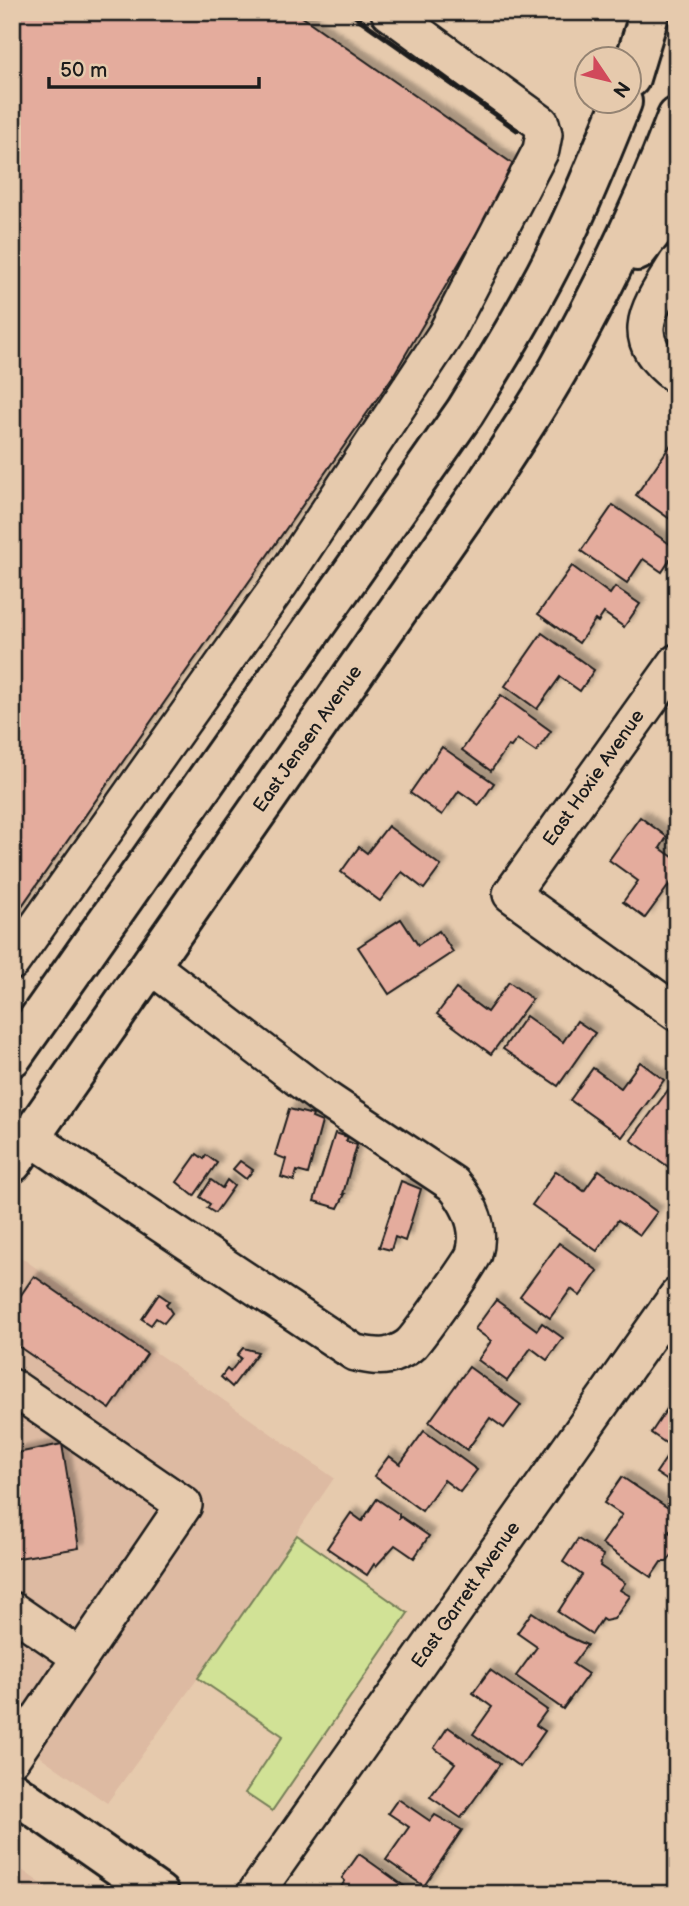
<svg xmlns="http://www.w3.org/2000/svg" width="689" height="1906" font-family="'Balsamiq Sans',sans-serif">
	<style>
		.built { fill: #ddbaa2 }
		.green { fill: #d1e296; stroke: #767f59; stroke-width: 2 }
		.building { fill: #e4ac9d; stroke: #1c1c1c; stroke-width: 2; filter: url(#shadow) }
		.lines { fill: none; stroke-linecap: round; stroke-linejoin: round }
		.minor-casing { stroke: #1c1c1c; stroke-width: 40 }
		.major-casing { stroke: #1c1c1c; stroke-width: 44 }
		.minor { stroke: #e6caad; stroke-width: 35 }
		.major { stroke: #e6caad; stroke-width: 38 }
		.rail { stroke: #1c1c1c; stroke-width: 5 }
		.labels { text-anchor: middle; dominant-baseline: central; stroke-width: 7; stroke-linejoin: round; paint-order: stroke }
		.street-label { font-size: 19px; fill: #1c1c1c; stroke: #e6caad }
	</style>
	<defs>
		<filter id="shadow"><feDropShadow dx="6" dy="-6" stdDeviation="2" flood-color="#0004"/></filter>
	</defs>
	<rect width="100%" height="100%" fill="#e6caad"/>
	<filter id="ink" filterUnits="userSpaceOnUse"><feTurbulence type="fractalNoise" baseFrequency=".0143" numOctaves="2"/><feDisplacementMap in="SourceGraphic" scale="14" xChannelSelector="R" yChannelSelector="G"/><feConvolveMatrix kernelMatrix="1 2 1 2 8 2 1 2 1" color-interpolation-filters="sRGB"/></filter>
	<g filter="url(#ink)">
		<!-- built -->
		<g class="built">
			<polygon points="12,1251 334,1478 198,1678 107,1803 12,1737"/>
			<polygon points="12,1863 56,1894 12,1894"/>
		</g>
		<!-- green -->
		<polygon class="green" points="297,1535 408,1613 272,1811 245,1793 283,1736 198,1678"/>
		<!-- building -->
		<g class="building">
			<polygon points="12,12 295,12 516,166 393,376 12,920"/>
			<polygon points="677,436 677,524 636,495"/>
			<polygon points="613,505 677,549 662,572 643,559 627,583 581,551"/>
			<polygon points="572,566 610,594 615,587 640,604 624,627 604,613 598,622 595,620 579,643 538,614"/>
			<polygon points="542,633 594,670 580,691 560,677 537,709 505,686"/>
			<polygon points="501,695 551,731 536,752 517,739 511,747 508,746 491,771 462,750"/>
			<polygon points="442,747 494,783 479,805 459,791 442,815 410,793"/>
			<polygon points="640,817 667,837 660,848 677,860 677,874 645,918 623,902 638,881 609,860"/>
			<polygon points="388,826 441,866 424,889 402,872 380,901 341,872 359,847 367,853"/>
			<polygon points="401,919 418,945 439,931 453,952 389,994 358,947"/>
			<polygon points="509,982 532,999 491,1054 437,1014 456,989 487,1012"/>
			<polygon points="526,1016 563,1042 577,1021 595,1033 558,1086 503,1049"/>
			<polygon points="640,1062 664,1080 622,1137 570,1100 593,1068 621,1088"/>
			<polygon points="671,1086 677,1090 677,1173 631,1140"/>
			<polygon points="289,1109 313,1115 312,1118 322,1122 308,1174 297,1171 294,1181 281,1177 286,1159 275,1155"/>
			<polygon points="335,1133 348,1137 346,1141 357,1145 343,1194 345,1194 338,1208 314,1201"/>
			<polygon points="197,1154 204,1159 206,1155 217,1163 194,1196 177,1182"/>
			<polygon points="240,1161 253,1170 246,1179 233,1169"/>
			<polygon points="599,1170 657,1212 640,1235 618,1220 597,1251 532,1205 556,1171 584,1191"/>
			<polygon points="211,1180 222,1188 227,1180 234,1186 215,1213 207,1208 210,1204 200,1197"/>
			<polygon points="401,1181 421,1189 405,1241 395,1237 391,1250 379,1247"/>
			<polygon points="559,1243 598,1271 580,1296 571,1289 550,1318 520,1296"/>
			<polygon points="34,1276 147,1354 110,1409 12,1342 12,1308"/>
			<polygon points="159,1294 169,1301 166,1304 172,1313 164,1323 156,1318 151,1325 142,1319"/>
			<polygon points="496,1300 537,1330 542,1323 563,1338 547,1360 531,1348 507,1381 478,1360 491,1341 475,1329"/>
			<polygon points="243,1348 258,1352 232,1387 221,1377 227,1369 230,1372 241,1358 237,1355"/>
			<polygon points="469,1367 521,1405 504,1428 490,1418 467,1450 429,1422"/>
			<polygon points="667,1409 677,1416 677,1487 656,1473 673,1448 651,1433"/>
			<polygon points="424,1431 477,1470 460,1492 444,1480 422,1511 374,1476 389,1456 400,1464"/>
			<polygon points="62,1444 79,1548 12,1559 12,1454"/>
			<polygon points="622,1477 677,1514 677,1520 669,1532 677,1538 677,1548 667,1562 661,1562 651,1577 602,1544 622,1515 604,1503"/>
			<polygon points="377,1499 399,1514 399,1518 401,1517 429,1536 414,1558 395,1545 376,1566 374,1564 367,1575 327,1548 351,1513 362,1521"/>
			<polygon points="578,1539 603,1555 600,1566 625,1583 620,1590 630,1596 614,1619 605,1621 602,1619 592,1634 558,1612 582,1575 563,1562"/>
			<polygon points="532,1612 567,1636 587,1645 573,1664 588,1674 563,1709 516,1676 537,1647 517,1633"/>
			<polygon points="490,1670 547,1710 536,1725 545,1731 520,1767 473,1734 492,1707 473,1693"/>
			<polygon points="448,1727 500,1764 461,1818 430,1797 455,1763 434,1748"/>
			<polygon points="398,1799 430,1821 435,1815 462,1830 424,1886 386,1860 409,1827 388,1813"/>
			<polygon points="359,1854 411,1891 409,1894 336,1894 345,1881 342,1878"/>
		</g>
		<g class="lines">
			<defs>
				<g id="minor">
					<path d="M677,263C649,308 624,338 677,376"/>
					<polyline points="677,662 511,894 677,1013"/>
					<polyline points="12,962 280,584 445,335 541,150 544,134 541,123 389,12"/>
					<path d="M30,1137L355,1353C368,1355 381,1359 393,1354C399,1352 407,1348 412,1343C420,1334 471,1263 474,1254C482,1228 469,1203 453,1184L324,1098L150,965"/>
					<polyline points="12,1387 184,1505 12,1758"/>
					<polyline points="12,1610 80,1657"/>
					<polyline points="255,1894 677,1296"/>
				</g>
				<g id="major">
					<polyline points="630,78 650,12"/>
					<polyline points="637,251 677,200"/>
					<path d="M12,1057L465,412C490,372 514,333 536,292C570,231 596,166 622,102"/>
					<path d="M12,1163L486,484C511,446 536,409 558,370C604,288 644,204 677,117"/>
					<polyline points="12,1791 159,1894"/>
				</g>
			</defs>
			<!-- minor casing -->
			<use href="#minor" class="minor-casing"/>
			<!-- major casing -->
			<use href="#major" class="major-casing"/>
			<!-- minor -->
			<use href="#minor" class="minor"/>
			<!-- major -->
			<use href="#major" class="major"/>
			<!-- rail -->
			<polyline class="rail" points="349,12 517,130"/>
		</g>
	</g>
	<g class="labels">
		<!-- street labels -->
		<g class="street-label">
			<text transform="translate(308 739) rotate(-55)">East Jensen Avenue</text>
			<text transform="translate(594 778) rotate(-55)">East Hoxie Avenue</text>
			<text transform="translate(466 1595) rotate(-55)">East Garrett Avenue</text>
		</g>
	</g>
	<!-- margin -->
	<rect width="689" height="1906" fill="none" stroke="#e6caad" stroke-width="42"/>
	<rect x="21" y="21" width="647" height="1864" fill="none" stroke="#1c1c1c" stroke-width="2.5" filter="url(#ink)"/>
	<!-- north arrow -->
	<g transform="translate(608 80) rotate(125)"><circle r="33" fill="#e6caad" stroke="#958473" stroke-width="2"/>
	<path d="M0-5L12 26L0 18L-12 26Z" fill="#d1495b"/>
	<text y="-10" font-size="19" font-weight="bold" text-anchor="middle" fill="#1c1c1c">N</text>
	</g>
	<!-- scale -->
	<path d="M49 77v10h210v-10" fill="none" stroke="#1c1c1c" stroke-width="3.5"/>
	<text x="60" y="77" font-size="21" fill="#1c1c1c" stroke="#e6caad" stroke-width="5" paint-order="stroke">50 m</text>
</svg>
